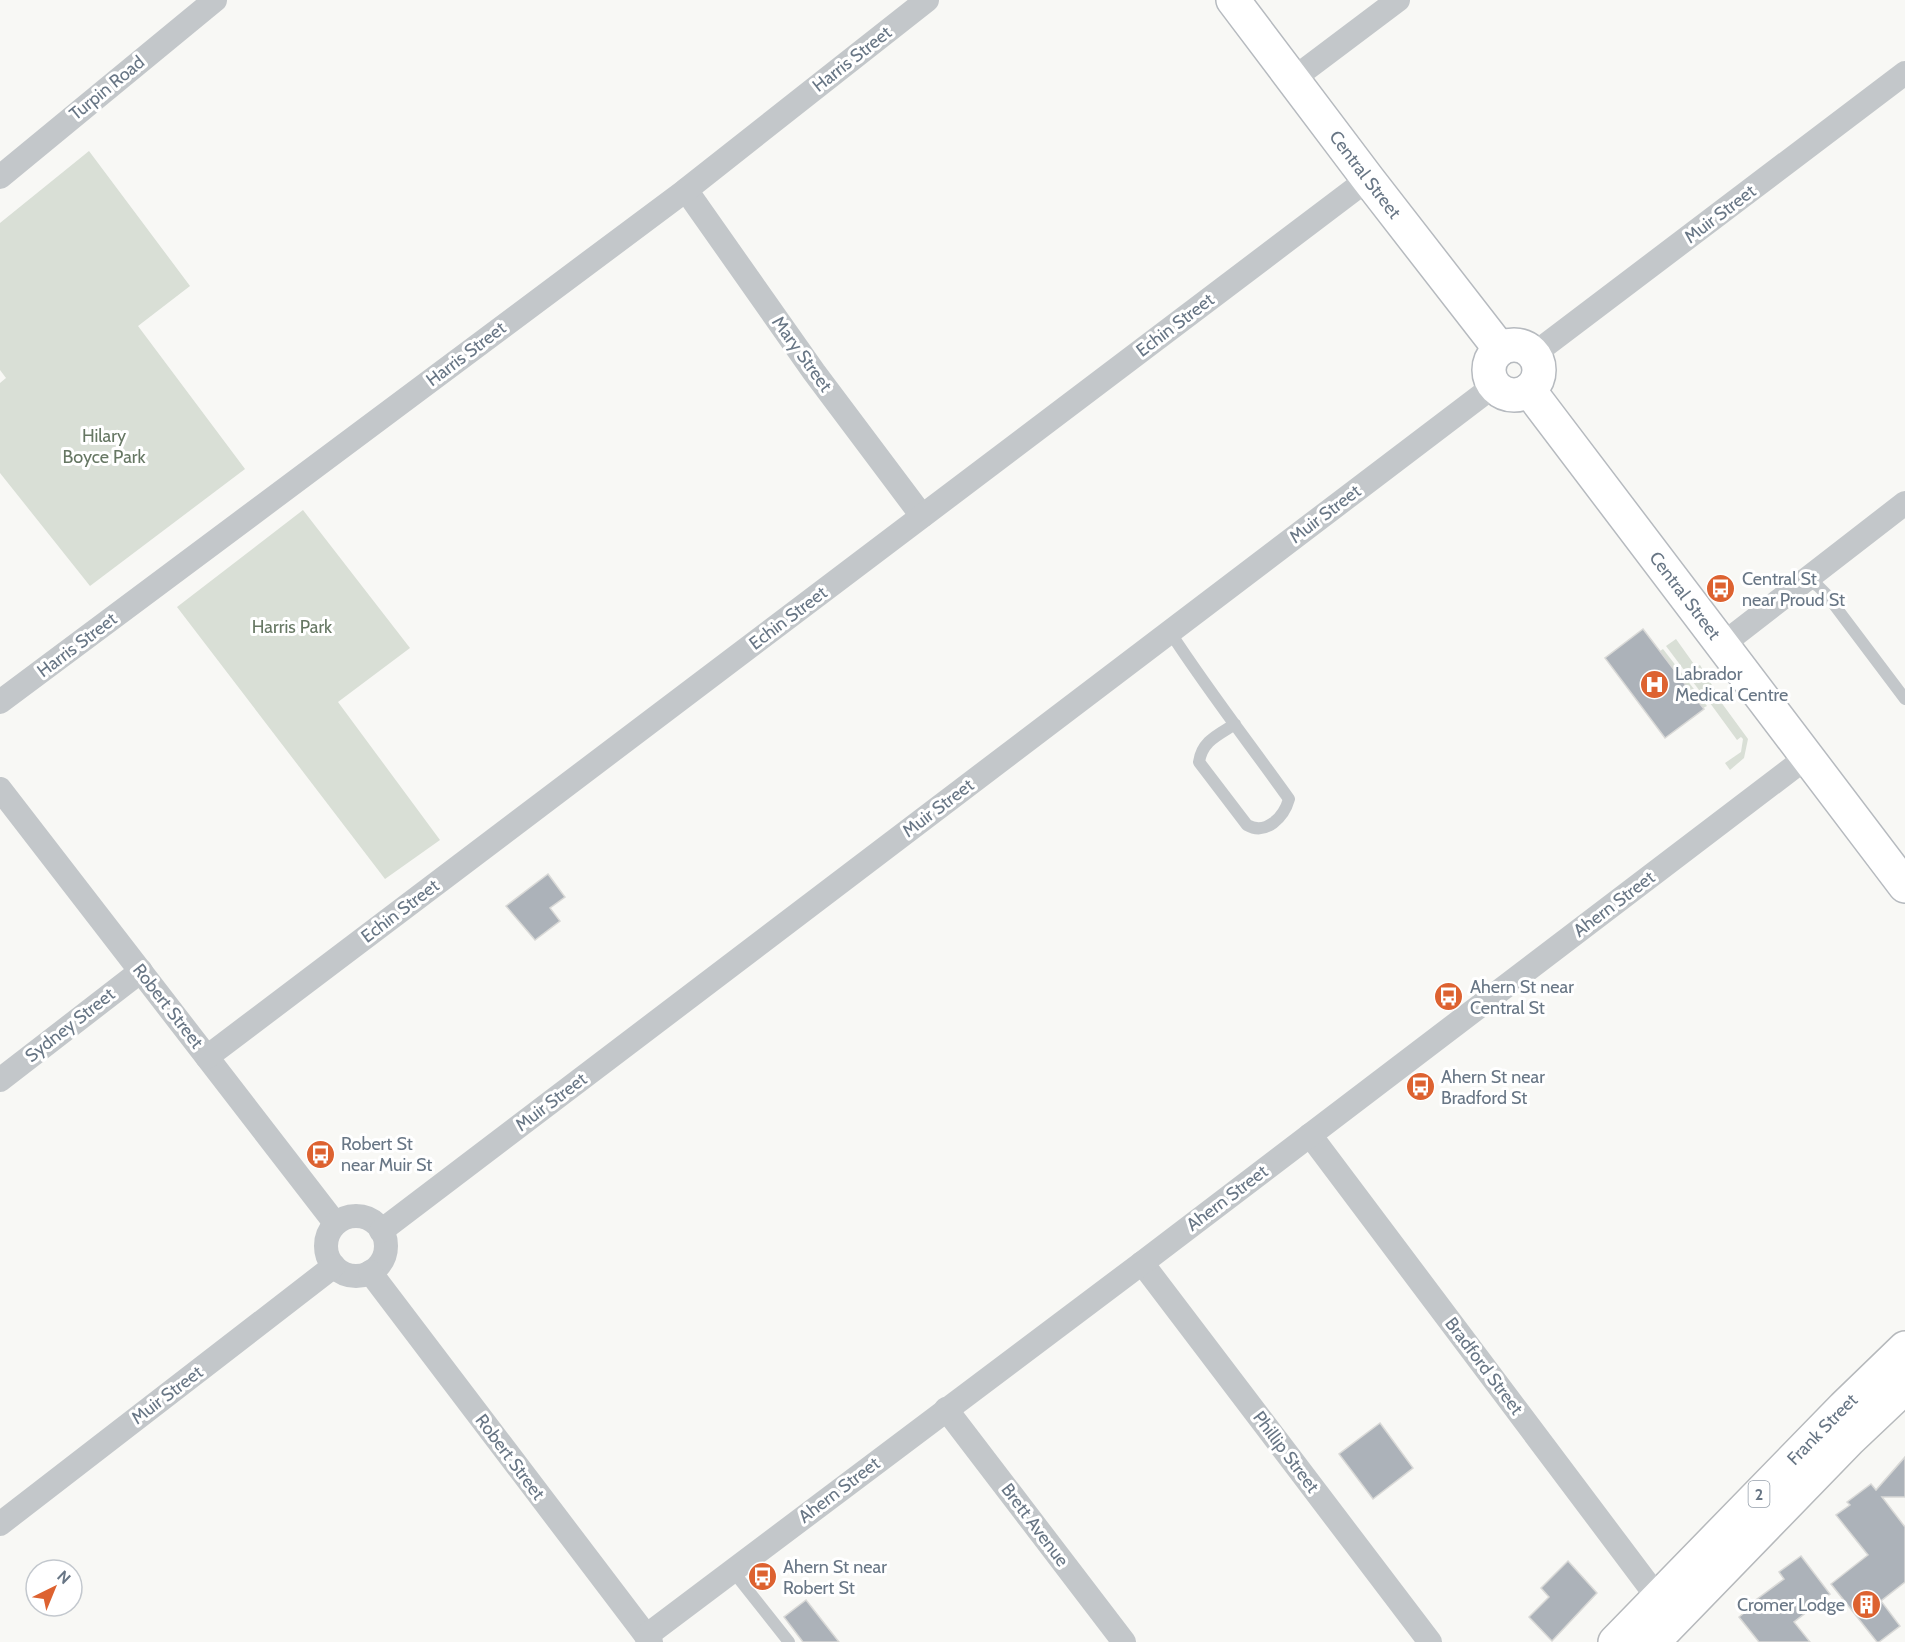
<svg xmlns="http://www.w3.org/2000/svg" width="1905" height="1642" font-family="Cabin,sans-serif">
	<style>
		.green { fill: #d9dfd6 }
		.building { fill: #acb2b9; stroke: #d9d9d7; stroke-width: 1.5 }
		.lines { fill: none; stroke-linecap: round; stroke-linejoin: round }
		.secondary-casing { stroke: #b6babf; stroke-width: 36 }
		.trunk-casing { stroke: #b6b9bc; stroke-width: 36 }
		.service { stroke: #c3c7ca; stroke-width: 12 }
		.minor { stroke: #c3c7ca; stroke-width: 24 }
		.secondary { stroke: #fff; stroke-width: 33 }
		.trunk { stroke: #fff; stroke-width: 33 }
		.labels { text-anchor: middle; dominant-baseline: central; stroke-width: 6; stroke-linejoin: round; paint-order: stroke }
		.shield { fill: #fff; stroke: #959faa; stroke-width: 1.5 }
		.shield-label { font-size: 16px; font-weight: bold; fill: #687685 }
		.street-label { font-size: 18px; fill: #687685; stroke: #fff }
		.park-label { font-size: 18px; fill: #667763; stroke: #fff }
		.poi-label { font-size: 18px; fill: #687685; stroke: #fff; text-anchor: start }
	</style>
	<rect width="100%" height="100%" fill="#f8f8f5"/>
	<!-- green -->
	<g class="green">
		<polygon points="89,151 190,286 138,326 245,469 90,586 0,473 0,383 6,378 0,370 0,223"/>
		<polygon points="303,510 410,648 338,702 440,840 385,879 177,607"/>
		<polygon points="1676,639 1696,667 1700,665 1715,690 1705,698 1666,646"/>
		<polygon points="1663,649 1707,706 1703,708 1660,651"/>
		<polygon points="1718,698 1748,739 1744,758 1730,770 1725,763 1741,752 1743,739 1741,737 1737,740 1710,703"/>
	</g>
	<!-- building -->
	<g class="building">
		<polygon points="1643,629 1704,709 1665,738 1605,658"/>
		<polygon points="548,874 565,897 550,908 560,921 535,940 506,906"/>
		<polygon points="1380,1423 1413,1468 1373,1499 1339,1454"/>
		<polygon points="1905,1457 1905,1497 1882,1497 1905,1527 1905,1582 1881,1601 1900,1626 1879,1642 1877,1642 1831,1584 1868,1555 1836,1515 1850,1505 1847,1502 1871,1484 1876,1490"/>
		<polygon points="1801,1556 1830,1594 1794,1622 1810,1642 1759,1642 1739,1617 1750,1608 1749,1605 1784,1579 1779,1572"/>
		<polygon points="1568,1561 1597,1593 1552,1641 1529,1617 1549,1597 1541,1588"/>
		<polygon points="806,1600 839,1642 803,1642 784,1617"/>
	</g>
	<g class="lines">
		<defs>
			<g id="secondary">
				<path id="s1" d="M1233,0L1368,179L1500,349"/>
				<circle cx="1514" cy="370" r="25"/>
				<path id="s2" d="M1529,390L1905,886"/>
			</g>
			<g id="trunk">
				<path id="s3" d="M1615,1642L1844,1407L1905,1348"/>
				<polyline points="1653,1642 1849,1440 1905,1387"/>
			</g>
		</defs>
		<!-- secondary casing -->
		<use href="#secondary" class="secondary-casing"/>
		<!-- trunk casing -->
		<use href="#trunk" class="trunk-casing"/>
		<!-- service -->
		<g class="service">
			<polyline points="1806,580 1818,586 1826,594 1905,699"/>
			<path d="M1170,632C1207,689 1249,743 1289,799C1284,817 1266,836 1247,825L1199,762C1202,741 1218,735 1235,724"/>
			<polyline points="732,1570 789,1642"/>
		</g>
		<!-- minor -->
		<g class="minor">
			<polyline points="1293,79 1398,0"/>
			<polyline points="0,177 215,0"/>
			<polyline points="686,190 814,372 922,516"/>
			<polyline points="1534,354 1905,73"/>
			<polyline points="1723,644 1905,503"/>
			<polyline points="0,702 686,190 927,0"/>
			<polyline points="0,789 335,1223"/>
			<polyline points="207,1057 1368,179"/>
			<polyline points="0,1080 141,971"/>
			<polyline points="1310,1135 1658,1598"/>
			<circle cx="356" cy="1246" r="30"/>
			<polyline points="381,1231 1495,385"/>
			<polyline points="1142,1263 1430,1642"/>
			<polyline points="370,1272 651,1642"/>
			<polyline points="946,1409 1124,1642"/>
			<polyline points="0,1524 334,1266"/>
			<polyline points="646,1636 1142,1263 1807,757"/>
		</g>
		<!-- secondary -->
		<use href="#secondary" class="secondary"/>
		<!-- trunk -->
		<use href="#trunk" class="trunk"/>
	</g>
	<!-- icons -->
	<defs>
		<symbol id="bus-disc" viewBox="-11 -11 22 22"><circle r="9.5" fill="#dd6230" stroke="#fff"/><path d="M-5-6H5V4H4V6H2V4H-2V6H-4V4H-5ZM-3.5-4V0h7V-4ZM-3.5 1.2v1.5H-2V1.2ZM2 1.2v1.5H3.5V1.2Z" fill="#fff"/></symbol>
		<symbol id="hospital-disc" viewBox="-11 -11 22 22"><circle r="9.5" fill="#dd6230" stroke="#fff"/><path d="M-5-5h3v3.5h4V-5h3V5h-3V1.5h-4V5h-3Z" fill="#fff"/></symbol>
		<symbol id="building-disc" viewBox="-11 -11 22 22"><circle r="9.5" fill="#dd6230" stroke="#fff"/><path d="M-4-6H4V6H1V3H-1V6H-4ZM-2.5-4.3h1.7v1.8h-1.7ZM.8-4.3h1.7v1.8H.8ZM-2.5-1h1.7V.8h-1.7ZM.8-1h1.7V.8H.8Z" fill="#fff"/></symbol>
	</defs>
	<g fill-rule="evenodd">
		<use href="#bus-disc" x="1704" y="572" width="33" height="33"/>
		<use href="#hospital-disc" x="1638" y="668" width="33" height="33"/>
		<use href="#bus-disc" x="1432" y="980" width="33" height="33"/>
		<use href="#bus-disc" x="1404" y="1070" width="33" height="33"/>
		<use href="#bus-disc" x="304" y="1138" width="33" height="33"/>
		<use href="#bus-disc" x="746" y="1560" width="33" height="33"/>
		<use href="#building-disc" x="1850" y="1588" width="33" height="33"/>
	</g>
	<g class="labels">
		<!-- shield labels -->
		<rect class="shield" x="1748.5" y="1481" width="21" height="26" rx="4.5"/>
		<g class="shield-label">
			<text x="1759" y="1494">2</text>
		</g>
		<!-- street labels -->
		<g class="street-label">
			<text transform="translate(852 59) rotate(-38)">Harris Street</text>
			<text transform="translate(107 88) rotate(-39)">Turpin Road</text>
			<text stroke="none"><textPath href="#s1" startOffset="219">Central Street</textPath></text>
			<text transform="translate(1720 214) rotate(-37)">Muir Street</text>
			<text transform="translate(1175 325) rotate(-37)">Echin Street</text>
			<text transform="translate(466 354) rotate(-37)">Harris Street</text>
			<text transform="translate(802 354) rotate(54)">Mary Street</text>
			<text transform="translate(1325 514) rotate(-37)">Muir Street</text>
			<text stroke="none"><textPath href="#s2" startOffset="258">Central Street</textPath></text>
			<text transform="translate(788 618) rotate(-37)">Echin Street</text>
			<text transform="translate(77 645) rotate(-37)">Harris Street</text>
			<text transform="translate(938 808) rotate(-37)">Muir Street</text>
			<text transform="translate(1614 904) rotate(-37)">Ahern Street</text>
			<text transform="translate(400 911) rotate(-37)">Echin Street</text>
			<text transform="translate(168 1006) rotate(52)">Robert Street</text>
			<text transform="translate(70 1025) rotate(-38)">Sydney Street</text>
			<text transform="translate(551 1102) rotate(-37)">Muir Street</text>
			<text transform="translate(1227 1198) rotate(-37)">Ahern Street</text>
			<text transform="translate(1484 1366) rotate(53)">Bradford Street</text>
			<text transform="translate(167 1395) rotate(-37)">Muir Street</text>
			<text stroke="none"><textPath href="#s3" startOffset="297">Frank Street</textPath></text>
			<text transform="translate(1286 1452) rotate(53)">Phillip Street</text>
			<text transform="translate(510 1457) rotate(53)">Robert Street</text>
			<text transform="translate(839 1490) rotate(-37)">Ahern Street</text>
			<text transform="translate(1035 1525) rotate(53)">Brett Avenue</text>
		</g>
		<!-- park labels -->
		<g class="park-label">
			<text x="104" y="436">Hilary<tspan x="104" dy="21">Boyce Park</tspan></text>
			<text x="292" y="627">Harris Park</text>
		</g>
		<!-- poi labels -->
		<g class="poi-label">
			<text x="1742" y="579">Central St<tspan x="1742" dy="21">near Proud St</tspan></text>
			<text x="1675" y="674">Labrador<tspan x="1675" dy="21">Medical Centre</tspan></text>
			<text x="1470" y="987">Ahern St near<tspan x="1470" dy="21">Central St</tspan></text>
			<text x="1441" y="1077">Ahern St near<tspan x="1441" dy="21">Bradford St</tspan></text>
			<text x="341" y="1144">Robert St<tspan x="341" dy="21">near Muir St</tspan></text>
			<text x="783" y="1567">Ahern St near<tspan x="783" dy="21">Robert St</tspan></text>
			<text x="1845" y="1605" text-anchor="end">Cromer Lodge</text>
		</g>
	</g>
	<!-- north arrow -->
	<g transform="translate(54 1588) rotate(43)"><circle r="28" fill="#ffffff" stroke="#c3c8ce" stroke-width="1.5"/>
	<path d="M0-4.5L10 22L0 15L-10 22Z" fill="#dd6230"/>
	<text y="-9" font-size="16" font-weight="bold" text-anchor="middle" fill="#687685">N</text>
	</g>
</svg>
